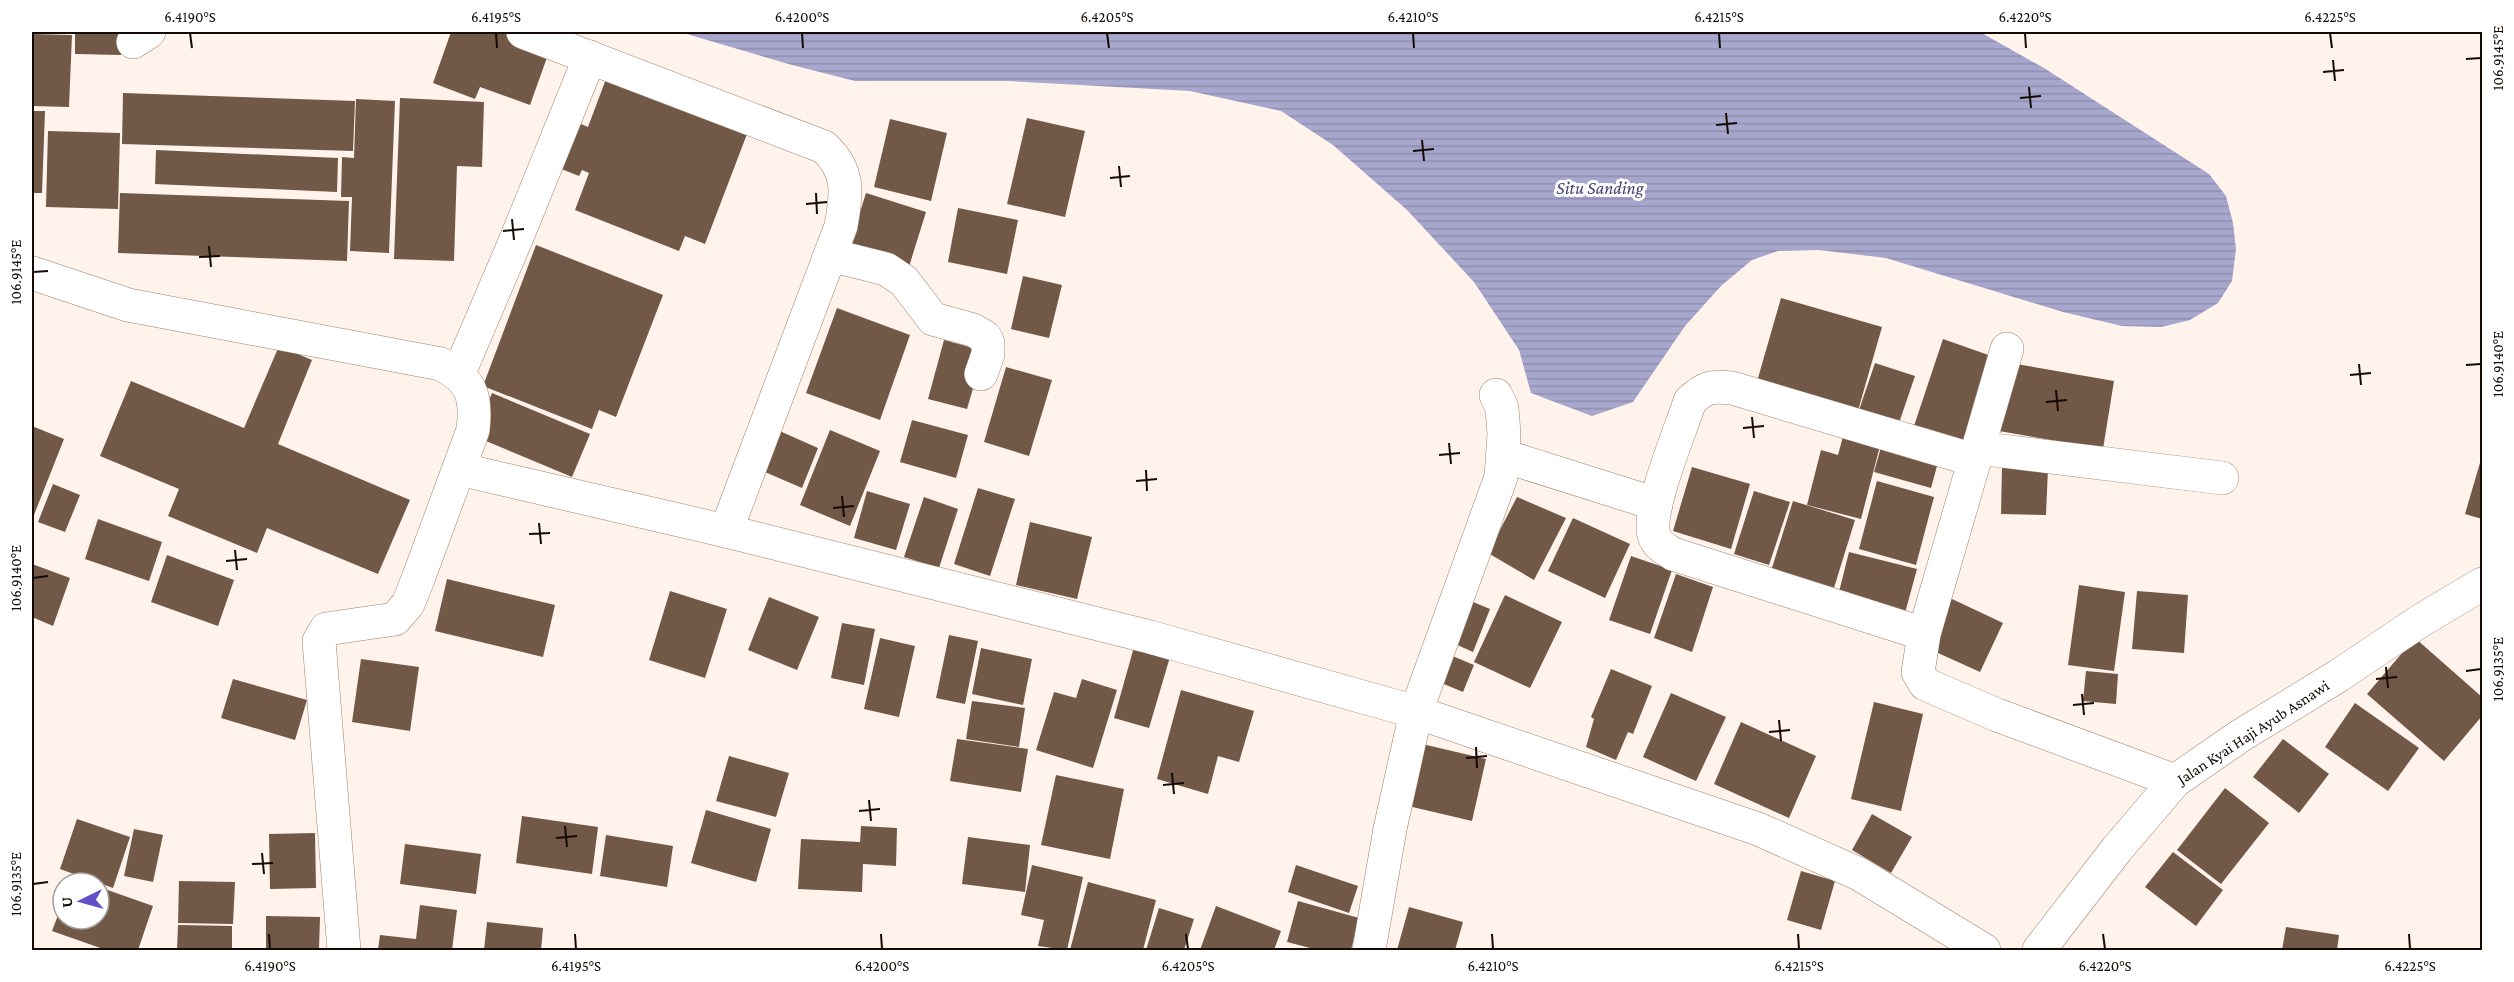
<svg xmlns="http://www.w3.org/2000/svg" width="2514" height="982" font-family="'Crimson Pro',serif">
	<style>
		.water { fill: url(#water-rules) }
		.building { fill: #715847 }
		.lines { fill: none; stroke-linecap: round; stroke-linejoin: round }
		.minor-casing { stroke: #9d8371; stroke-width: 34 }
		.minor { stroke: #fff; stroke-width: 33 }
		.ticks { fill: none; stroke: #140b05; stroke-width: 2 }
		.labels { text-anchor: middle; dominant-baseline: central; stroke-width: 6; stroke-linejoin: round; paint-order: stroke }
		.street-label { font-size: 16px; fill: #140b05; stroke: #fff }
		.water-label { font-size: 18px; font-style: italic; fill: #454175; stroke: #fff }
		.neatline { fill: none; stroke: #140b05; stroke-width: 2 }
		.ticks-label { font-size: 15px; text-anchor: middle; fill: #140b05 }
	</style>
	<defs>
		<pattern id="water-rules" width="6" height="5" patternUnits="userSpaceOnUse" patternTransform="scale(1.5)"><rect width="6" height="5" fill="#a7a7ce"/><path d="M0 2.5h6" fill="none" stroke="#8f8eaf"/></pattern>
	</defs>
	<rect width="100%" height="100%" fill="#fff3eb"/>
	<!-- water -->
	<polygon class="water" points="680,32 1980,32 2044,68 2209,174 2226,196 2233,223 2236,249 2232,281 2218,303 2190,320 2161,327 2122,326 2063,312 1886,258 1819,250 1778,251 1752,260 1721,286 1685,326 1633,402 1592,416 1531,393 1519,350 1474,282 1407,210 1333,145 1281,111 1190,91 1008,81 855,81 792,65"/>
	<!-- building -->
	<g class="building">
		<polygon points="75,32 121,32 121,55 75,54"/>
		<polygon points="451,32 500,32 550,49 530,105 480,87 475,99 433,83"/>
		<polygon points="32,34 72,35 69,107 32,106"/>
		<polygon points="606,79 747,134 705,244 685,236 679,251 575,210 589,173 582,170 579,176 549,164 567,118 588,127"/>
		<polygon points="123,93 355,101 353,151 122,144"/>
		<polygon points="400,98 484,102 482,167 457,166 454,261 394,259"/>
		<polygon points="356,99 395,101 389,253 350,251 352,197 341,197 342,157 354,158"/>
		<polygon points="32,111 45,111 42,193 32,193"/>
		<polygon points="1027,118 1085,131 1065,217 1007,204"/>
		<polygon points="890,119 947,133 931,201 874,187"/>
		<polygon points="48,131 120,133 118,209 46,207"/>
		<polygon points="156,150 338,158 337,192 155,184"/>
		<polygon points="120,193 349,201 347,261 118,253"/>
		<polygon points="866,193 926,212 907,273 847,254"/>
		<polygon points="958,208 1018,220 1007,274 948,262"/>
		<polygon points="536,245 663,295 616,417 599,410 592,429 483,386"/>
		<polygon points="1023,276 1062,285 1049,338 1011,329"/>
		<polygon points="1781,298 1882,327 1857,414 1756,385"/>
		<polygon points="837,308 910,335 880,420 806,393"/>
		<polygon points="1943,339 1997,358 1968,445 1914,426"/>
		<polygon points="944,340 984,351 967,409 928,399"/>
		<polygon points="279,346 312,360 278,444 410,500 378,574 267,528 257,553 168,516 179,489 100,456 131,381 244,428"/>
		<polygon points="1875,363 1915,376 1899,423 1859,410"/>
		<polygon points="2011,363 2114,381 2103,449 1999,431"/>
		<polygon points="1006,367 1052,380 1029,456 984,442"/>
		<polygon points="492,393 590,434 572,477 474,436"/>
		<polygon points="912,420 968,435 956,478 900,462"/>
		<polygon points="32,426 64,439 32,520"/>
		<polygon points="775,429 818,448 802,488 758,469"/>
		<polygon points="830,430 880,451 850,526 800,505"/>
		<polygon points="1844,433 1881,442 1861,519 1807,505 1821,450 1838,455"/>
		<polygon points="1883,440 1940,455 1931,488 1874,472"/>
		<polygon points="2482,456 2482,519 2465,514"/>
		<polygon points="1692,467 1750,484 1731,549 1673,531"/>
		<polygon points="2002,467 2048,468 2046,515 2001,514"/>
		<polygon points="1877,481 1934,497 1916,565 1859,549"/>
		<polygon points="53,484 80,495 65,532 38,522"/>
		<polygon points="978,488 1015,499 990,576 954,564"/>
		<polygon points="867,491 910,504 896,550 854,538"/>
		<polygon points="1754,491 1790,502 1769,565 1734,554"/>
		<polygon points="924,497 958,509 939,568 904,557"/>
		<polygon points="1517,497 1566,518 1534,580 1488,553"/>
		<polygon points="1793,501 1855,520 1833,591 1771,571"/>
		<polygon points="1573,518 1630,544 1605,598 1548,571"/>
		<polygon points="98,519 162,542 149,581 85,559"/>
		<polygon points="1030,522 1092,537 1077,599 1016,585"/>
		<polygon points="1849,552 1917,569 1905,613 1838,596"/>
		<polygon points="167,555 234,580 218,626 151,602"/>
		<polygon points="1631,556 1672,570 1650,634 1609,620"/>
		<polygon points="32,564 70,578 53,626 32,617"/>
		<polygon points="1676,574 1713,587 1692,652 1654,638"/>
		<polygon points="447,579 555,605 543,657 435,631"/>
		<polygon points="2079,585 2125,592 2114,671 2068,665"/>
		<polygon points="670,591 727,609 705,678 649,660"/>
		<polygon points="2137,591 2188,595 2184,653 2132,649"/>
		<polygon points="1505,595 1562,622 1530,688 1474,662"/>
		<polygon points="769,597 819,617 797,670 748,650"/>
		<polygon points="1461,597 1490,609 1473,652 1444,639"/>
		<polygon points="1950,598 2003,623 1980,672 1927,648"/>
		<polygon points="842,623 875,629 864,685 831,678"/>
		<polygon points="949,635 978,641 965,704 936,698"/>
		<polygon points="880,638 915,646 899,717 864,709"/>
		<polygon points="2415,638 2482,697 2482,716 2444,761 2367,694"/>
		<polygon points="1134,647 1170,657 1149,728 1114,718"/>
		<polygon points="981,648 1032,659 1023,705 972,694"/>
		<polygon points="1450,655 1474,665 1463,692 1439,682"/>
		<polygon points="361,659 419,667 410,731 352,722"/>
		<polygon points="1611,669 1652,686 1633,734 1628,732 1616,760 1586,747 1594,719 1591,717"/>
		<polygon points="2086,671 2118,674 2116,704 2083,701"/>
		<polygon points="233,679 307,700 295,740 221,718"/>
		<polygon points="1082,679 1117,690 1093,768 1036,750 1054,692 1076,698"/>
		<polygon points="1181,690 1254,711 1239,762 1218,756 1208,794 1157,779"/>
		<polygon points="1671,693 1726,717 1696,781 1643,757"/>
		<polygon points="972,701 1025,708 1019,747 966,739"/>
		<polygon points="1874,702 1923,714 1901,811 1851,799"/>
		<polygon points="2355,703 2419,748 2388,791 2325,747"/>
		<polygon points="1741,722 1816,756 1789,818 1714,784"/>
		<polygon points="957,739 1028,749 1021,792 950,781"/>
		<polygon points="2283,739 2329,774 2299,813 2253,777"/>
		<polygon points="1418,743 1486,759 1472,821 1404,805"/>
		<polygon points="729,756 789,773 776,817 716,801"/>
		<polygon points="1056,775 1124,789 1110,859 1041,845"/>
		<polygon points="2225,788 2269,823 2221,884 2177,850"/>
		<polygon points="706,810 771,829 756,882 691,863"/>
		<polygon points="1872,814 1912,837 1891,873 1852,850"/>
		<polygon points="522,816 598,827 592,874 516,863"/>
		<polygon points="77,819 130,837 113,888 60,869"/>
		<polygon points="861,826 897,828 896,866 863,864 862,892 798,889 801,839 860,842"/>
		<polygon points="134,829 163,835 153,882 124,876"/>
		<polygon points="315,833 316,888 270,889 269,834"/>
		<polygon points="606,835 673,846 667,887 600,876"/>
		<polygon points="968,837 1030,845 1025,892 962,884"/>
		<polygon points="405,844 481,854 476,894 400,884"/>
		<polygon points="2173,852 2223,890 2196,926 2145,887"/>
		<polygon points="1032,865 1083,877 1067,950 1038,946 1044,920 1021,915"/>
		<polygon points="1296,865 1358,886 1349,913 1288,892"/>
		<polygon points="1801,871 1835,881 1821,930 1787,920"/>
		<polygon points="179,881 235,882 233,924 178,923"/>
		<polygon points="1088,882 1156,900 1143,950 1070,950"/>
		<polygon points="99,887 153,906 138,950 106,950 52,931 63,902 63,919 99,919"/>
		<polygon points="1298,901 1359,918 1351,950 1318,950 1287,942"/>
		<polygon points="420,905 457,910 452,950 378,950 380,935 416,939"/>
		<polygon points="1216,906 1281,931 1274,950 1200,950"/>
		<polygon points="1409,907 1463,922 1455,950 1397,950"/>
		<polygon points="1159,908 1194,919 1184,950 1146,950"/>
		<polygon points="266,916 320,917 319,950 266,950"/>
		<polygon points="487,922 543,928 541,950 484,950"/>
		<polygon points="178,925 232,926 232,950 177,950"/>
		<polygon points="2286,927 2339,935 2337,950 2282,950"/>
	</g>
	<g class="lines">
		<defs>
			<g id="minor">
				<path d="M523,32L824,147C850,171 847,194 841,226L726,531L1150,637L1416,712L1758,829L1859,874L1984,950"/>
				<polyline points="133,42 149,32"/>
				<polyline points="830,255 886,269 904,281 933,319 973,330 985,337 988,343 988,354 981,374"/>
				<path d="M32,273L128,305L441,364C472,380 477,397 473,430L418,579L408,604L395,619L326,629L319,641L344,950"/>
				<polyline points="2007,349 1924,634 1918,672 1925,684 1997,715 2175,781"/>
				<polyline points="459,373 517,237 590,57"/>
				<polyline points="1978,448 2222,478"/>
				<polyline points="1504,456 1656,504"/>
				<polyline points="459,469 726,531"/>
				<path d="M1924,634L1673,554C1663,548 1654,543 1653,530C1651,500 1680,432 1690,401C1705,387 1711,386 1732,388L1974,460"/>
				<polyline points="1369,950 1390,829 1416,712 1501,477 1504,434 1502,408 1496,395"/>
				<polyline points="2039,950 2117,849 2175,781 2240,736 2338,676 2420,621 2482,584"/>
			</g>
		</defs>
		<!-- minor casing -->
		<use href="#minor" class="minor-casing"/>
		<!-- minor -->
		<use href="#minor" class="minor"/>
	</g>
	<!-- ticks -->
	<path class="ticks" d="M190,33L192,48M496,33L497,48M802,33L803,48M1107,33L1109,48M1413,33L1414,48M1719,33L1720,48M2025,33L2026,48M2330,33L2332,48M2466,59L2481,58M2333,60L2335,81M2323,72L2344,70M2029,87L2031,108M2020,98L2041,96M1726,113L1728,134M1716,125L1737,123M1422,140L1424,161M1413,151L1434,149M1119,166L1121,187M1110,178L1130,176M816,193L817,214M806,204L827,202M512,219L514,240M503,231L524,229M209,246L211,267M199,257L220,256M33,272L48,271M2359,364L2361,385M2466,365L2481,364M2350,375L2371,373M2056,390L2058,411M2046,402L2067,400M1752,417L1754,438M1743,428L1764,426M1449,443L1451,464M1439,455L1460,453M1146,470L1147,491M1136,481L1157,479M842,496L844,517M833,508L854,506M539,523L541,544M529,534L550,533M235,550L237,570M226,561L247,559M33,578L48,576M2386,667L2388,688M2466,671L2481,669M2376,679L2397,677M2082,694L2084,715M2073,705L2094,703M1779,720L1781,741M1769,732L1790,730M1476,747L1477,768M1466,758L1487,756M1172,773L1174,794M1163,785L1184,783M869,800L871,821M859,811L880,809M565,826L567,847M556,838L577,836M262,853L264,874M252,864L273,863M33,884L48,882M269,934L270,949M575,934L576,949M881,934L882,949M1186,934L1188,949M1492,934L1493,949M1798,934L1799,949M2103,934L2105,949M2409,934L2410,949"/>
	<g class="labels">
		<!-- street labels -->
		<g class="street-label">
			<text transform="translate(2253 732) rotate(-33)">Jalan Kyai Haji Ayub Asnawi</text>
		</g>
		<!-- water labels -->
		<g class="water-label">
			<text x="1600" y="188">Situ Sanding</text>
		</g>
	</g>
	<!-- border -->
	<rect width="2514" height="982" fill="none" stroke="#ffffff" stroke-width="66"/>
	<!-- north arrow -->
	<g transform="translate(81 901) rotate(265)"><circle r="28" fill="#ffffff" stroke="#a19d9b" stroke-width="1.5"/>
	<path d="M0-4.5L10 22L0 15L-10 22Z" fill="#6250c9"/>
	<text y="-9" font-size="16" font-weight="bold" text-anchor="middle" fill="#140b05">U</text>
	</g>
	<rect x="33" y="33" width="2448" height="916" class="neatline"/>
	<g class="ticks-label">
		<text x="190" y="22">6.4190°S</text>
		<text x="496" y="22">6.4195°S</text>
		<text x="802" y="22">6.4200°S</text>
		<text x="1107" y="22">6.4205°S</text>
		<text x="1413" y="22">6.4210°S</text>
		<text x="1719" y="22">6.4215°S</text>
		<text x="2025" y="22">6.4220°S</text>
		<text x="2330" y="22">6.4225°S</text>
		<text transform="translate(2498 58) rotate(-90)" y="5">106.9145°E</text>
		<text transform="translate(16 272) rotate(-90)" y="5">106.9145°E</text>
		<text transform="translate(2498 364) rotate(-90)" y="5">106.9140°E</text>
		<text transform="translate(16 578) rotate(-90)" y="5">106.9140°E</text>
		<text transform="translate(2498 669) rotate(-90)" y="5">106.9135°E</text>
		<text transform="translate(16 884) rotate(-90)" y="5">106.9135°E</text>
		<text x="270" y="971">6.4190°S</text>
		<text x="576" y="971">6.4195°S</text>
		<text x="882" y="971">6.4200°S</text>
		<text x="1188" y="971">6.4205°S</text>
		<text x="1493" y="971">6.4210°S</text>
		<text x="1799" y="971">6.4215°S</text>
		<text x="2105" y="971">6.4220°S</text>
		<text x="2410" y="971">6.4225°S</text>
	</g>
</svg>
